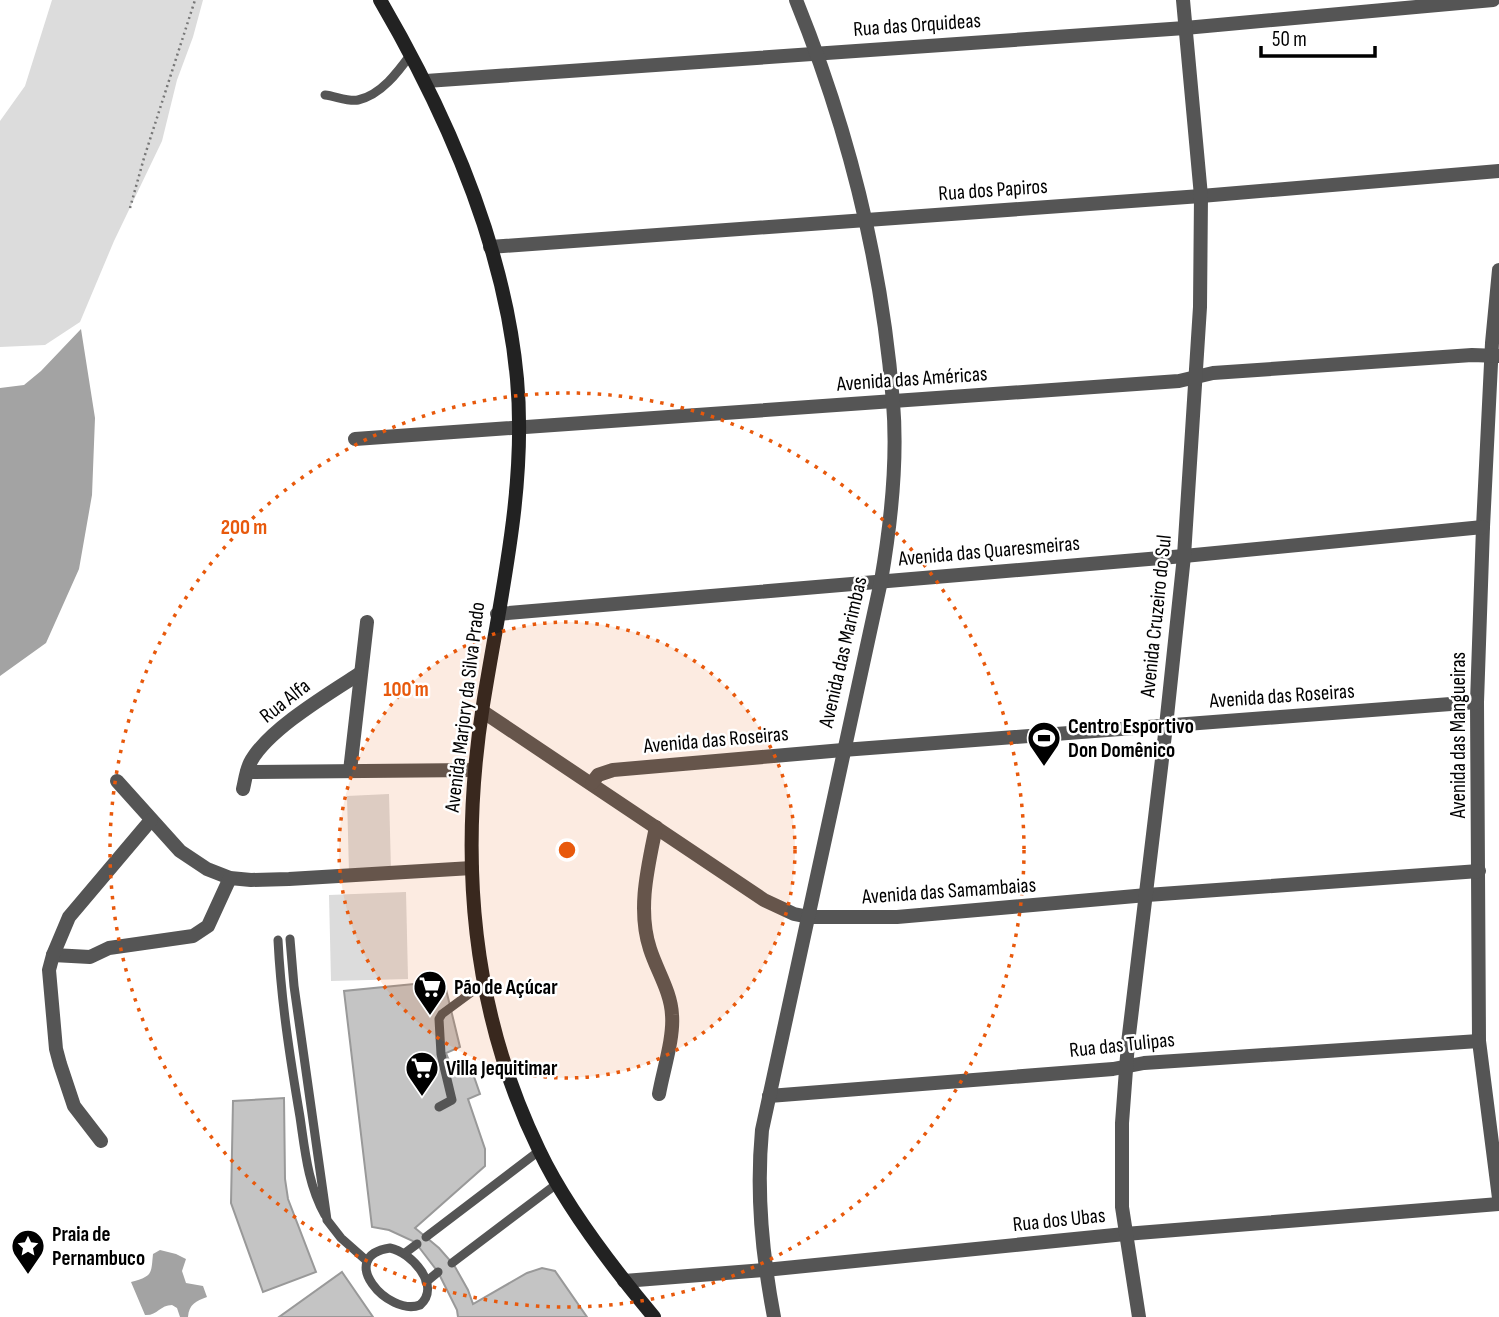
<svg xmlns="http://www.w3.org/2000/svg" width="1499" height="1317" font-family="'Sofia Sans Condensed',sans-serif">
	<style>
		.green { fill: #dcdcdc }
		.water { fill: #a3a3a3 }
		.building { fill: #c4c4c4; stroke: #999; stroke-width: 2 }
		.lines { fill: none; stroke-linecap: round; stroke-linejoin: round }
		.path { stroke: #777; stroke-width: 2.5; stroke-dasharray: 2 3.5; stroke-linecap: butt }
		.lane { stroke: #555; stroke-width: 9 }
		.street { stroke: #555; stroke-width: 14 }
		.secondary { stroke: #222; stroke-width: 14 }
		.ring { fill: none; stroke: #e8590c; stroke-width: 3.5; stroke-dasharray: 3.5 7 }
		.labels { text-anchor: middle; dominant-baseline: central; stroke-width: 5; stroke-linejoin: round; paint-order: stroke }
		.street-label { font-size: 21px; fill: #000; stroke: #fff }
		.poi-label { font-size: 21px; font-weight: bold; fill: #000; stroke: #fff; text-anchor: start }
		.centre { fill: #e8590c; stroke: #fff; stroke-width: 3.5 }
		.ring-label { font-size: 21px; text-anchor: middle; font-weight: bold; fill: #e8590c; stroke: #fff; stroke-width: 5; stroke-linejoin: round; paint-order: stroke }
	</style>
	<rect width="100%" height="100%" fill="#fff"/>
	<!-- green -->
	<g class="green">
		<polygon points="52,0 203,0 193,37 177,80 162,141 114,241 80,322 45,345 0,347 0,121 25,86"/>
		<polygon points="389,794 391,871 349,872 347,796"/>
		<polygon points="406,892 408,979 331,981 329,895"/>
	</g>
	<!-- water -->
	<g class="water">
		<polygon points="81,329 95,418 92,495 79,569 46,643 0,676 0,388 24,385 41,371"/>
		<path d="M160,1250L176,1254L186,1259L182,1271L186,1283L203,1286L207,1297C196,1301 189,1304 188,1317H180L177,1308L172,1305C160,1305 157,1316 145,1315L131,1282C153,1276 151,1274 153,1254Z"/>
	</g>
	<!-- building -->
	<g class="building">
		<polygon points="444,981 460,1047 446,1053 454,1073 471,1068 480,1094 468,1099 485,1149 485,1166 415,1228 439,1248 454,1265 468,1290 473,1304 527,1273 542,1268 555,1271 587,1317 458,1317 457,1310 438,1272 415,1242 389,1230 372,1227 344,991"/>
		<polygon points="284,1098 285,1179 288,1199 316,1272 263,1292 231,1203 233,1101"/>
		<polygon points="342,1272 373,1317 279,1317"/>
	</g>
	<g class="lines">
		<!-- path -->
		<polyline class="path" points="130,208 144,158 195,0"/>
		<!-- lane -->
		<g class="lane">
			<path d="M325,95C335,96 349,102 358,100C381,95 398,72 411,54"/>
			<polyline points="290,939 294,986 327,1220 341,1238 367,1261"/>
			<path d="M278,940C281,1000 290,1058 300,1117C305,1151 308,1185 325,1215"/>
			<polyline points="439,1107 452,1100 441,1054 439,1019 442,1014 484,983"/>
			<polyline points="426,1237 539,1151"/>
			<path d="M390,1248C411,1252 442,1286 420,1305C388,1317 335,1256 390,1248Z"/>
			<polyline points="405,1253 417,1244"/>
			<polyline points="452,1263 558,1183"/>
			<polyline points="426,1282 438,1272"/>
		</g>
		<!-- street -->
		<g class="street">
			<polyline points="426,81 1185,28 1493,0"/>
			<polyline points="490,247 1201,196 1499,171"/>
			<polyline points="1499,270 1492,343 1483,527 1477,702 1479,1041 1499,1198"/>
			<polyline points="355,439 1179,381 1213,373 1472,355 1499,356"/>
			<polyline points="497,614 1184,556 1483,527"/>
			<polyline points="482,711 764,900 794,914 809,917 897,917 1147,895 1479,871"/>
			<polyline points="350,771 367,622"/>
			<polyline points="247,772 474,770"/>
			<polyline points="117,781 180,851 207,869 230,878 251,880 289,879 472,868"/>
			<polyline points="592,783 598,775 613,770 843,750 1477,702"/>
			<path d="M243,789C245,781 246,771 250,763C266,731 328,694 359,674"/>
			<path d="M656,827C648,867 637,909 650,949C657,971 671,992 672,1015C674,1038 663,1071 659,1094"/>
			<polyline points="53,955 90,957 109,948 193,936 208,926 230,878"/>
			<polyline points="769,1096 1113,1069 1144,1063 1479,1041"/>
			<polyline points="101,1141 74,1106 60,1064 56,1049 49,970 53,955 69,917 151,820"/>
			<polyline points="624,1281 765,1270 1125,1234 1499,1204"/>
			<path d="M774,1317C762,1254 756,1194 762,1130L881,581C891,523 898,461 893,402C882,264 848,128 796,0"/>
			<polyline points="1139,1317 1122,1207 1122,1123 1128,1043 1166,726 1184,556 1200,307 1201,196 1183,0"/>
		</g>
		<!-- secondary -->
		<path class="secondary" d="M380,0C446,113 505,247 517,379C527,488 500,598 483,705C459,858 471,1010 539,1150C566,1207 613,1268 654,1317"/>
	</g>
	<!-- distance rings -->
	<circle cx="567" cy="850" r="228" fill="#e8590c" fill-opacity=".12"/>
	<g class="ring">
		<circle cx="567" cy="850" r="228"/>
		<circle cx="567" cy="850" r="457"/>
	</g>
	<!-- icons -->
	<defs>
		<symbol id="stadium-pin" viewBox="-11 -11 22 30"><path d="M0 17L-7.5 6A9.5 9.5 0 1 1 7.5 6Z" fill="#000" stroke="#fff"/><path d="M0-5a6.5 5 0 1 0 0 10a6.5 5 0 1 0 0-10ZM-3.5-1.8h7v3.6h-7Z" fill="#fff"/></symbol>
		<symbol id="supermarket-pin" viewBox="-11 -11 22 30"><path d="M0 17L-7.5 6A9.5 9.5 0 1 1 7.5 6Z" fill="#000" stroke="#fff"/><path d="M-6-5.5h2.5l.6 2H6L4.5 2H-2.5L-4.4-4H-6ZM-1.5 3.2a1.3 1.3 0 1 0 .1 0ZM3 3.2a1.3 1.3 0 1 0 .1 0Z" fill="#fff"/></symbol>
		<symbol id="sight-pin" viewBox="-11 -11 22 30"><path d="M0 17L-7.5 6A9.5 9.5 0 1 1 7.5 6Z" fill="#000" stroke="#fff"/><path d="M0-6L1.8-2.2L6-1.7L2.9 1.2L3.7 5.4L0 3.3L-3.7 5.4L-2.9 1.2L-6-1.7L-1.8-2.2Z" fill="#fff"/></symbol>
	</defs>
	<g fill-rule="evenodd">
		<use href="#stadium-pin" x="1025" y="719" width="38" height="52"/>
		<use href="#supermarket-pin" x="411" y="968" width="38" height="52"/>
		<use href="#supermarket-pin" x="403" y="1049" width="38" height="52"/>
		<use href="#sight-pin" x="9" y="1227" width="38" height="52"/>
	</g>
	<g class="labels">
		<!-- street labels -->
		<g class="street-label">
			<text transform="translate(917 25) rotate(-4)">Rua das Orquideas</text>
			<text transform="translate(993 190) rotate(-4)">Rua dos Papiros</text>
			<text transform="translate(912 379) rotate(-4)">Avenida das Américas</text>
			<text transform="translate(989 551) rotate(-5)">Avenida das Quaresmeiras</text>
			<text transform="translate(1156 616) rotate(-84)">Avenida Cruzeiro do Sul</text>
			<text transform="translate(843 652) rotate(-77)">Avenida das Marimbas</text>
			<text transform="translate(1282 696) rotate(-4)">Avenida das Roseiras</text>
			<text transform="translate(285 701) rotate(-38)">Rua Alfa</text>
			<text transform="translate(465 707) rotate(-83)">Avenida Marjory da Silva Prado</text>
			<text transform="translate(1458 735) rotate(-90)">Avenida das Mangueiras</text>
			<text transform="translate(716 740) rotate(-5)">Avenida das Roseiras</text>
			<text transform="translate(949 891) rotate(-4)">Avenida das Samambaias</text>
			<text transform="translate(1122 1045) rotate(-6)">Rua das Tulipas</text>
			<text transform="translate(1059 1220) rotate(-6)">Rua dos Ubas</text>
		</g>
		<!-- poi labels -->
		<g class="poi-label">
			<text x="1068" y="726">Centro Esportivo<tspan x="1068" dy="24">Don Domênico</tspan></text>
			<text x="454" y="987">Pão de Açúcar</text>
			<text x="446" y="1068">Villa Jequitimar</text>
			<text x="52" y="1234">Praia de<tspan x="52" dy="24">Pernambuco</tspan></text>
		</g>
	</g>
	<circle cx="567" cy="850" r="10" class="centre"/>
	<g class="ring-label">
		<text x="244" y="534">200 m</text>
		<text x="406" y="696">100 m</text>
	</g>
	<!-- scale -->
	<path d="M1261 46v10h114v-10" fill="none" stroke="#000000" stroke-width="3.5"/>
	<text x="1272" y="46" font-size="21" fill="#000000" stroke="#ffffff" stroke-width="5" paint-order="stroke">50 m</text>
</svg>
